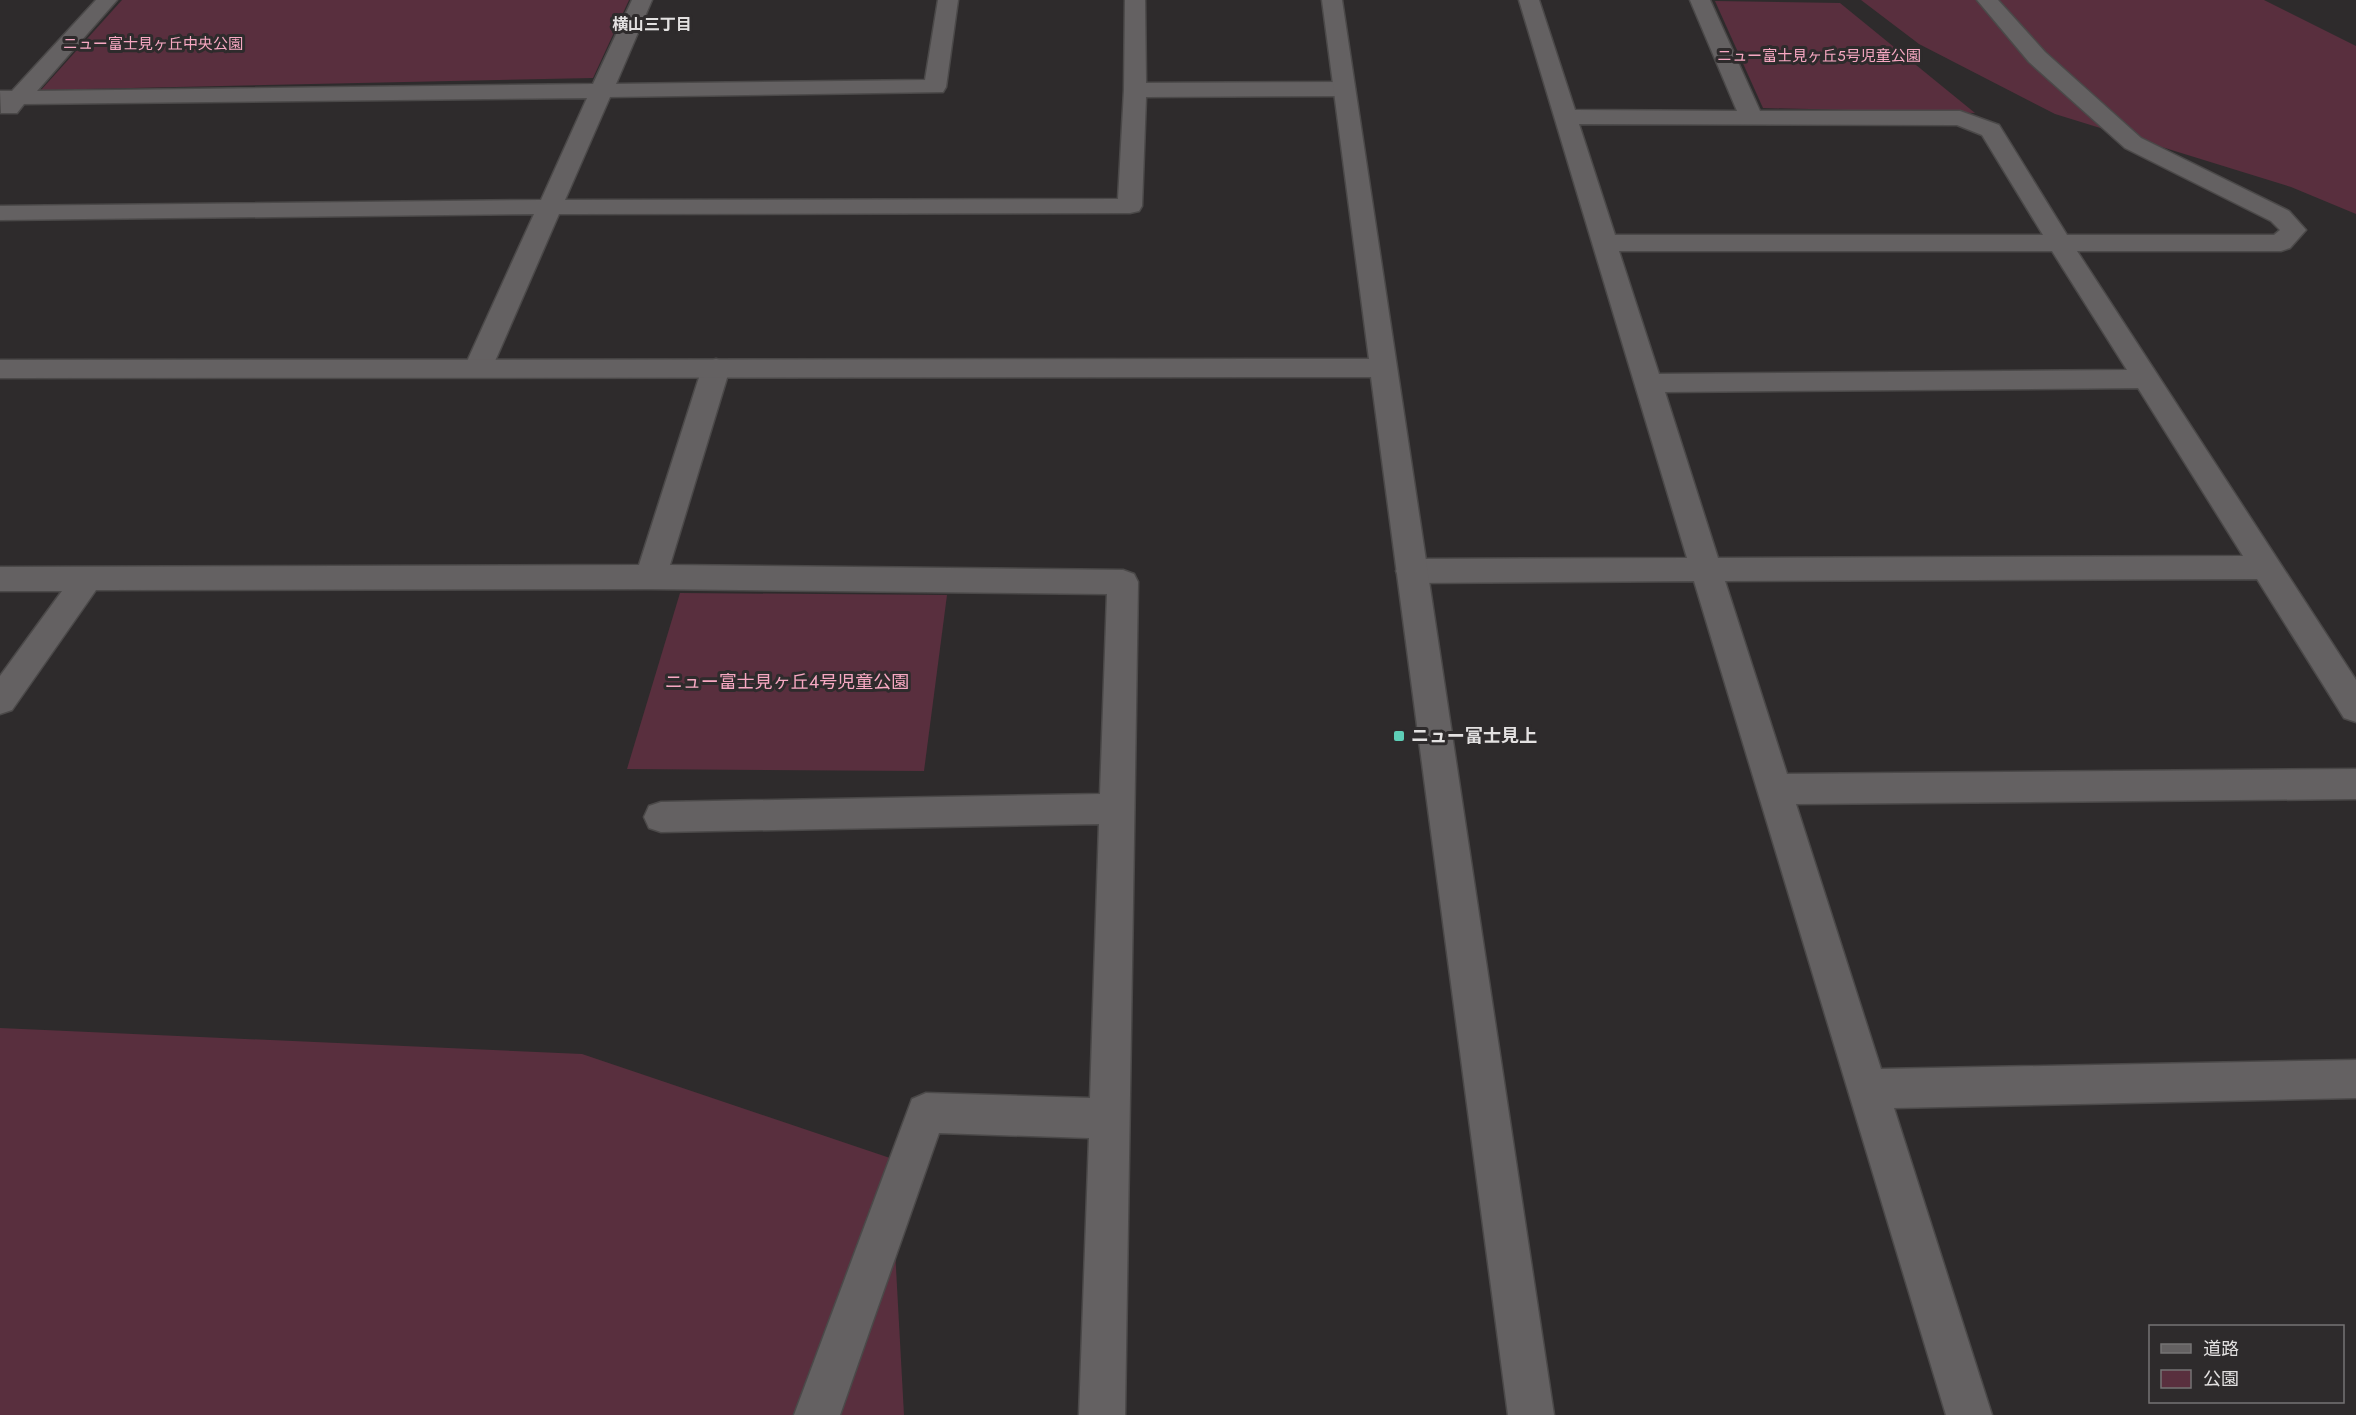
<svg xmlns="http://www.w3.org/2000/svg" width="2356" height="1415" font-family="Jost,'Noto Sans JP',sans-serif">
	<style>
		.green { fill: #592f3e }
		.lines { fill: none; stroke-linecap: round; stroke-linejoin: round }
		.street-casing { stroke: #4b4949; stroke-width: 3 }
		.secondary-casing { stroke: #4b4949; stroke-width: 3 }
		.street { fill: #646162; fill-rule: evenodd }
		.secondary { fill: #646162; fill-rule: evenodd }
		.poi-dot { fill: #5eceb7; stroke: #2e2b2c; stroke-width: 2 }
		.labels { text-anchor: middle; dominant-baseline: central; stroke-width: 6; stroke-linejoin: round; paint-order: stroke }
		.far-park-label { font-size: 15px; fill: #f7a8c2; stroke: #2e2b2c }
		.far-neighbourhood-label { font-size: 16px; font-weight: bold; fill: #e3e1e1; stroke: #2e2b2c }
		.park-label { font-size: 18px; fill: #f7a8c2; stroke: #2e2b2c }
		.poi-label { font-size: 18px; font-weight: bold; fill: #e3e1e1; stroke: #2e2b2c; text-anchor: start }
	</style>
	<rect width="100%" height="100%" fill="#2e2b2c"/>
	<!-- green -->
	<g class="green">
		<polygon points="122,0 629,0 593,78 41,90"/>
		<polygon points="1861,0 2264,0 2356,46 2356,214 2291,187 2055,114 1919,44"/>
		<polygon points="1715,1 1840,3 1975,113 1763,108"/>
		<polygon points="680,593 947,595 924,771 627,769"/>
		<polygon points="0,1028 582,1054 890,1158 904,1415 0,1415"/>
	</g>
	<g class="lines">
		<defs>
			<g id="street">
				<polygon points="96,0 117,0 37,91 593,84 632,0 652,0 616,84 925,80 938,0 958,0 946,87 943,92 610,97 565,200 1118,199 1124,90 1125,0 1145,0 1146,83 1344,82 1352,84 1355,89 1352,94 1344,96 1146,97 1142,206 1139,211 1130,213 559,214 492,368 488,374 478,377 468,374 464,368 534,214 0,220 0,206 541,200 587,98 24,104 17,113 1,113 0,91 12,91"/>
				<path d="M1519,0H1539L1575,110L1737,111L1690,0H1710L1760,111H1960L1999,125L2067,235H2274L2280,230L2271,221L2125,148L2029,62L1977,0H1998L2045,52L2141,138L2289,211L2306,230L2290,248L2281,251H2077L2356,680V722L2344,718L2257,579L1725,581L1787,774L2356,769V799L1796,804L1881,1069L2356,1060V1098L1894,1108L1992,1415H1946L1694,581L1411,583L1400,579L1396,571L1400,563L1411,559L1687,558ZM1579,124L1957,125L1982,135L2043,235H1615ZM1619,251H2052L2127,370L1659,374ZM2138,388L2243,556L1718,558L1665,392Z"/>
				<polygon points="716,359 726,362 730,368 670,565 1123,570 1134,574 1138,582 1125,1415 1079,1415 1089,1138 939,1133 840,1415 794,1415 912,1099 926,1093 1090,1098 1099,824 661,832 649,828 644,817 649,806 661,802 1100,794 1107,594 651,589 96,590 12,710 0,714 0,676 62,591 0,591 0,567 639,565 702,368 706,362"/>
			</g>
			<polygon id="secondary" points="1322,0 1342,0 1554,1415 1508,1415 1371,377 0,378 0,360 1369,359"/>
		</defs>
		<!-- street casing -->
		<use href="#street" class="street-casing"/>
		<!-- secondary casing -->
		<use href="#secondary" class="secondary-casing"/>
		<!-- street -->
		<use href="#street" class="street"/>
		<!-- secondary -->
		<use href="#secondary" class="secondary"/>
	</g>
	<!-- markers -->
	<rect class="poi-dot" x="1393" y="730" width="12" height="12" rx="3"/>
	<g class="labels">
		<!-- far-park labels -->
		<g class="far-park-label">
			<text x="153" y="44">ニュー富士見ヶ丘中央公園</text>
			<text x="1819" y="56">ニュー富士見ヶ丘5号児童公園</text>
		</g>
		<!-- far-neighbourhood labels -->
		<g class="far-neighbourhood-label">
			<text x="652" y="24">横山三丁目</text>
		</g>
		<!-- park labels -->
		<g class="park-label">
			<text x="787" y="682">ニュー富士見ヶ丘4号児童公園</text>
		</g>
		<!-- poi labels -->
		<g class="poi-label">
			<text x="1411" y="736">ニュー富士見上</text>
		</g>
	</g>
	<!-- legend -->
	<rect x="2149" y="1325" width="195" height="78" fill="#2e2b2c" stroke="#767474" stroke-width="1.5"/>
	<rect x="2161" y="1344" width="30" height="9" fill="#646162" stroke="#767474" stroke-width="1.5"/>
	<text x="2203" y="1355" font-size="18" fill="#e3e1e1">道路</text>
	<rect x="2161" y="1370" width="30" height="18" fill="#592f3e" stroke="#767474" stroke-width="1.5"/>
	<text x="2203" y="1385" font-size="18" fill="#e3e1e1">公園</text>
</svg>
